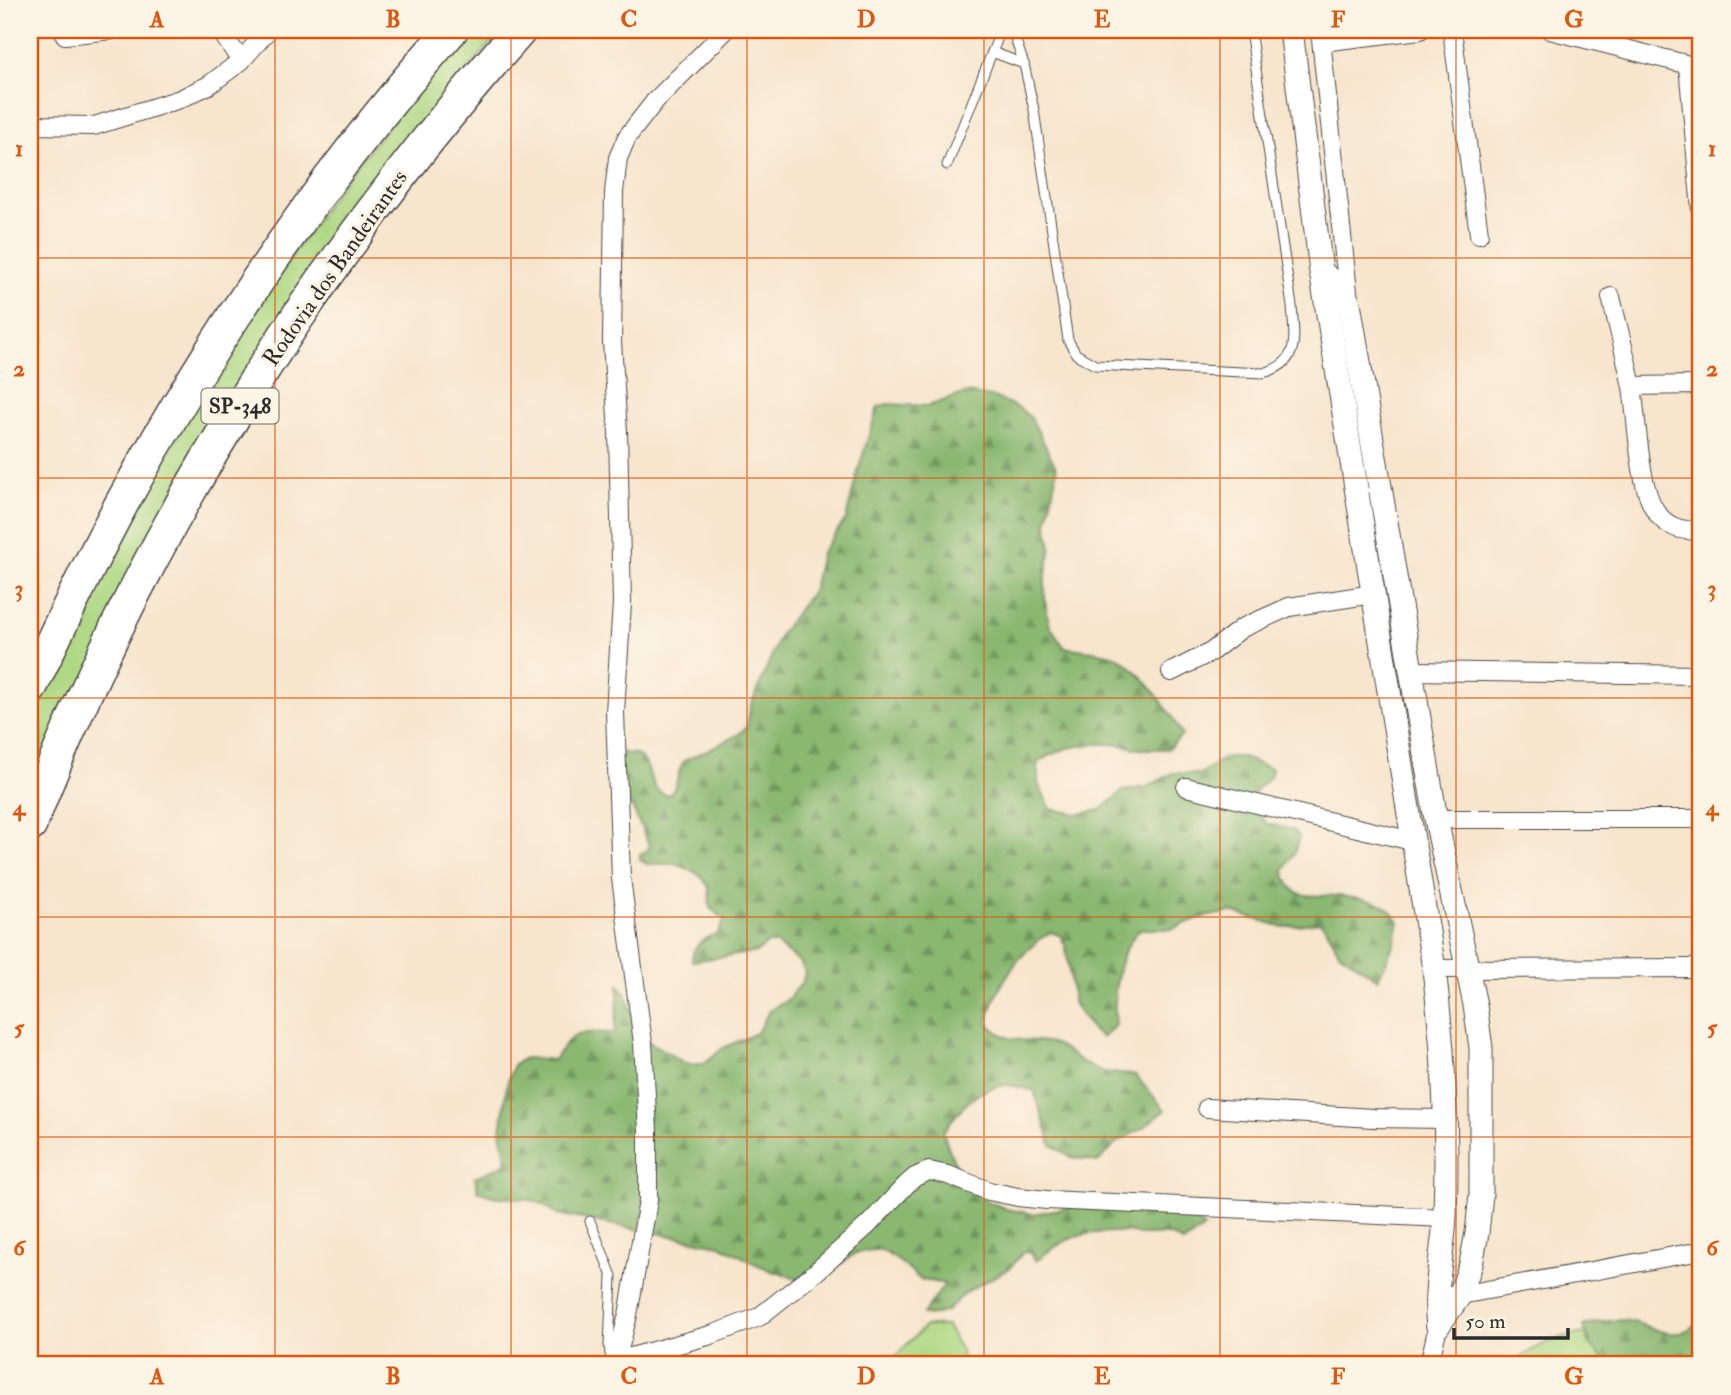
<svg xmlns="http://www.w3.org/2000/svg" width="1731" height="1395" font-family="'IM FELL Double Pica',serif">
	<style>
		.grass { fill: #aed883; stroke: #6c8257; stroke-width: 2 }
		.forest { fill: url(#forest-firs); stroke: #5a724e; stroke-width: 2 }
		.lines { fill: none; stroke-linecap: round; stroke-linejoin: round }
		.service-casing { stroke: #4a4743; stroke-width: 11 }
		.minor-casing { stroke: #4a4743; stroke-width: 20 }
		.tertiary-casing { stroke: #4a4743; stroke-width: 25 }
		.motorway-casing { stroke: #4a4743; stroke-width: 36 }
		.service { stroke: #fff; stroke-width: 9 }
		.minor { stroke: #fff; stroke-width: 18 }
		.tertiary { stroke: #fff; stroke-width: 23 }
		.motorway { stroke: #fff; stroke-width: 33 }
		.grid { fill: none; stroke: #df570e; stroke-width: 2; stroke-opacity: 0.55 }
		.labels { text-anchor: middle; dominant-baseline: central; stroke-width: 7; stroke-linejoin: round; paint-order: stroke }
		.shield { fill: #fcf5e5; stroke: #6a6863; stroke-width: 2 }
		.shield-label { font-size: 21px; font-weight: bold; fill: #2b2b2b }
		.street-label { font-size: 23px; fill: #2b2b2b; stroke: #fcf5e5 }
		.neatline { fill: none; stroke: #df570e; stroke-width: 2.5 }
		.grid-label { font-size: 23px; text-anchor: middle; font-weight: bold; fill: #df570e }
	</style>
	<defs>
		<pattern id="forest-firs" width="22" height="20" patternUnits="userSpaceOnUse" patternTransform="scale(1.75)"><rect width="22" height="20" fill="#8ab871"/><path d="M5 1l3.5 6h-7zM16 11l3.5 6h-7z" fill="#71965d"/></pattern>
	</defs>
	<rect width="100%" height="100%" fill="#fcf5e5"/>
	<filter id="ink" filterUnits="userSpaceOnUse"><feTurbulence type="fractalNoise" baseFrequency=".0143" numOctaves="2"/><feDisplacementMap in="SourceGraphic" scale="14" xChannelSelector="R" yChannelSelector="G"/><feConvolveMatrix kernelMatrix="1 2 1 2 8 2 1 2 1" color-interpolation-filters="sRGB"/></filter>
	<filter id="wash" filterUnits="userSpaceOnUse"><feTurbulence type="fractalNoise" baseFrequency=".00686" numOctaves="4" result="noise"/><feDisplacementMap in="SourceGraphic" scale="28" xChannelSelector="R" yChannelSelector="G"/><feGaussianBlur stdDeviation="1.57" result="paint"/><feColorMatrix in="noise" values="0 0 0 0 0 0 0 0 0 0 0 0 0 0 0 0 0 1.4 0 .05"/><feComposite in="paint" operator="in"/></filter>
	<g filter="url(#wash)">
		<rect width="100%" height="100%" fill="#f7e5cd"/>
		<!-- grass -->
		<g class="grass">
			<polygon points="466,30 502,30 429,115 30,790 30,721 110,554 224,355 337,189"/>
			<polygon points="925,1326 947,1326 961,1351 963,1365 887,1365"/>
			<path d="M1586,1333L1590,1344L1608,1365H1511C1533,1346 1557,1336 1586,1333Z"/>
		</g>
		<!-- forest -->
		<g class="forest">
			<path d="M967,393L996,398L1019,408L1031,418L1057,469L1047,524L1051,548L1045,579V602L1050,626L1064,647C1078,650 1108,651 1119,658C1147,676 1167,707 1182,735L1168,749H1141L1114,744H1091L1067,748L1038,761V784L1051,809L1078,814L1101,810L1123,791L1147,787L1173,773L1200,774L1225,757H1241L1272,769L1270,777L1256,790L1252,806L1267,824L1291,829L1299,836L1294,854L1284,870C1290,904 1315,894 1340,896C1349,897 1376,901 1383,905C1389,908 1394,916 1399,921L1394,944L1378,979L1339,952L1326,927L1319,922L1283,927L1231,912L1199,918L1172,929H1140C1117,952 1112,993 1116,1024L1103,1038L1094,1032L1074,1005L1066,947L1060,935L1050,932C1020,951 994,987 988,1023C1010,1048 1027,1036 1054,1044C1065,1048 1076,1059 1087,1065C1102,1074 1119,1074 1135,1075L1165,1110L1141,1129L1116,1143L1098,1162L1071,1157L1051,1144L1034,1090C1025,1089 1015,1085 1007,1085C978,1086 958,1110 943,1132L952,1157L966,1183L985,1200L1006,1209L1033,1214L1081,1205L1185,1211L1204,1228L1183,1243C1168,1231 1161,1235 1143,1235C1138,1235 1132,1233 1127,1232C1086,1231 1068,1234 1036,1261L1031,1253L1023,1252L1010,1268L966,1292L947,1311L928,1316L923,1314L945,1284L920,1279L900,1262L880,1249L856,1253L814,1282C797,1278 781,1275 765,1268C749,1262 736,1252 720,1245L557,1214C551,1210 544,1204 538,1202C518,1194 496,1202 478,1190L475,1177L500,1167L507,1161L501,1132L507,1084L514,1064L525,1058L554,1060C574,1028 579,1033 615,1033L619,985L625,993L641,1037L685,1063L694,1065L704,1063L723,1048L757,1033L769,1011L787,1000L802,983L805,973L801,963L775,943H768L757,952L692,961C692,945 704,938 717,934L725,920L710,908L709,887L699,874L677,864H647L640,860V855L648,850L649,845L633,809L609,776L606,761L614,752C620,753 629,753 636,755C655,763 645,793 669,795C680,784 676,774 684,761L738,735L747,727L750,708L781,633L813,590L821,553L846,519L858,470L878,407L887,404L928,406Z"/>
			<path d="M1701,1315V1365H1608L1590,1344L1584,1326C1595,1322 1621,1318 1633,1322C1661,1330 1675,1344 1700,1321Z"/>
		</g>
	</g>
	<g filter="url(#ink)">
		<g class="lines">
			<defs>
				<g id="service">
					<path d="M1012,30L1024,64L1034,110L1068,340L1076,354L1095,365L1263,373C1301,363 1294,338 1292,306L1250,30"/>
					<polyline points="992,52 1024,64"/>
					<polyline points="947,165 1001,30"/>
					<polyline points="590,1221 612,1276 609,1346 610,1354 615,1360"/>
				</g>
				<g id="minor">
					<polyline points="220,30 241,61"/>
					<polyline points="1320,30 1349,301"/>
					<polyline points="1452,30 1479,234"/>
					<polyline points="1550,30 1701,68"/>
					<polyline points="65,35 112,30"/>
					<polyline points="1322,42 1420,30"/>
					<polyline points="1688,65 1701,210"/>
					<polyline points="30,125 94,126 180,99 209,85 241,61 268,30"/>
					<path d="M1611,297C1618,327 1626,357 1632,387C1637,418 1639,487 1655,510C1666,528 1682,531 1701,531"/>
					<polyline points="1632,386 1701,385"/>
					<polyline points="1411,671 1701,675"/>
					<polyline points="1171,672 1211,652 1242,628 1289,607 1373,594"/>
					<polyline points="1186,787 1412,841"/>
					<polyline points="1436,819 1701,819"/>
					<polyline points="1434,969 1701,968"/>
					<polyline points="1207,1108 1373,1118 1446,1119"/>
					<polyline points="1450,1295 1460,1295 1701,1251"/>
					<polyline points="617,1361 711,1335 759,1317 817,1271 868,1225 907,1184 915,1177 929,1171 948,1175 989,1191 1018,1197 1047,1200 1445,1218"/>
					<polyline points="615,1365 628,1315 648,1201 648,1131 643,1043 621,878 615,712 622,603 618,432 612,342 614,192 618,158 627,137 655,101 726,30"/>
					<polyline points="1429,1365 1438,1326"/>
				</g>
				<g id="tertiary">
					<path d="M1291,30L1321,271L1434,969C1444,1051 1448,1132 1445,1214C1444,1251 1433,1288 1438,1326"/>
					<polyline points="1321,271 1339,288 1349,303 1436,819 1475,1005 1481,1048 1481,1194 1477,1233 1471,1264 1460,1295 1438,1326"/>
				</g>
				<g id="motorway">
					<path d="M30,688C60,626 89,563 122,503C214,335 324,174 451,30"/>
					<path d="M30,825C142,534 314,264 520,30"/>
				</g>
			</defs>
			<!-- service casing -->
			<use href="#service" class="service-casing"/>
			<!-- minor casing -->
			<use href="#minor" class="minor-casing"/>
			<!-- tertiary casing -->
			<use href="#tertiary" class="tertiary-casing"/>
			<!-- motorway casing -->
			<use href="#motorway" class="motorway-casing"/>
			<!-- service -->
			<use href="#service" class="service"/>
			<!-- minor -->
			<use href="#minor" class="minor"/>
			<!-- tertiary -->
			<use href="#tertiary" class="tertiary"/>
			<!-- motorway -->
			<use href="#motorway" class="motorway"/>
		</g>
	</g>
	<!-- grid -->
	<path class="grid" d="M275,30V1365M511,30V1365M747,30V1365M984,30V1365M1220,30V1365M1456,30V1365M30,258H1701M30,478H1701M30,698H1701M30,917H1701M30,1137H1701"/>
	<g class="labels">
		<!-- shield labels -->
		<rect class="shield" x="201.5" y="388.5" width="77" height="35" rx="5"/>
		<g class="shield-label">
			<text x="240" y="406">SP-348</text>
		</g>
		<!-- street labels -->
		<g class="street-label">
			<text transform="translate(335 268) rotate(-55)">Rodovia dos Bandeirantes</text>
		</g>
	</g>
	<!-- margin -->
	<rect width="1731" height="1395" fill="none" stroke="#fcf5e5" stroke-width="77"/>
	<!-- scale -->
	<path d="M1454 1328v10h114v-10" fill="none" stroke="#2b2b2b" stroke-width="3.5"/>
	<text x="1465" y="1328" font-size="21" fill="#2b2b2b" stroke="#fcf5e5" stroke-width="5" paint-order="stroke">50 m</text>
	<rect x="38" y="38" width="1654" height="1318" class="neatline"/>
	<g class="grid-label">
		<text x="157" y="27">A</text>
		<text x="393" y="27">B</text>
		<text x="629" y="27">C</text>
		<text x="866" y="27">D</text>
		<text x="1102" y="27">E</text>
		<text x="1338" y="27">F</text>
		<text x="1574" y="27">G</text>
		<text x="19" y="156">1</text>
		<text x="1712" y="156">1</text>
		<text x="19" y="376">2</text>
		<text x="1712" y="376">2</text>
		<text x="19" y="596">3</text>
		<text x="1712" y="596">3</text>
		<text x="19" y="815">4</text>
		<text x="1712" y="815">4</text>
		<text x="19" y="1035">5</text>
		<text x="1712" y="1035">5</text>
		<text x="19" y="1255">6</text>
		<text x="1712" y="1255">6</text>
		<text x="157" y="1384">A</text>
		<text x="393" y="1384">B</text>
		<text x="629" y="1384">C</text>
		<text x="866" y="1384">D</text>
		<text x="1102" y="1384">E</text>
		<text x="1338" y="1384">F</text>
		<text x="1574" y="1384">G</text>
	</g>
</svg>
